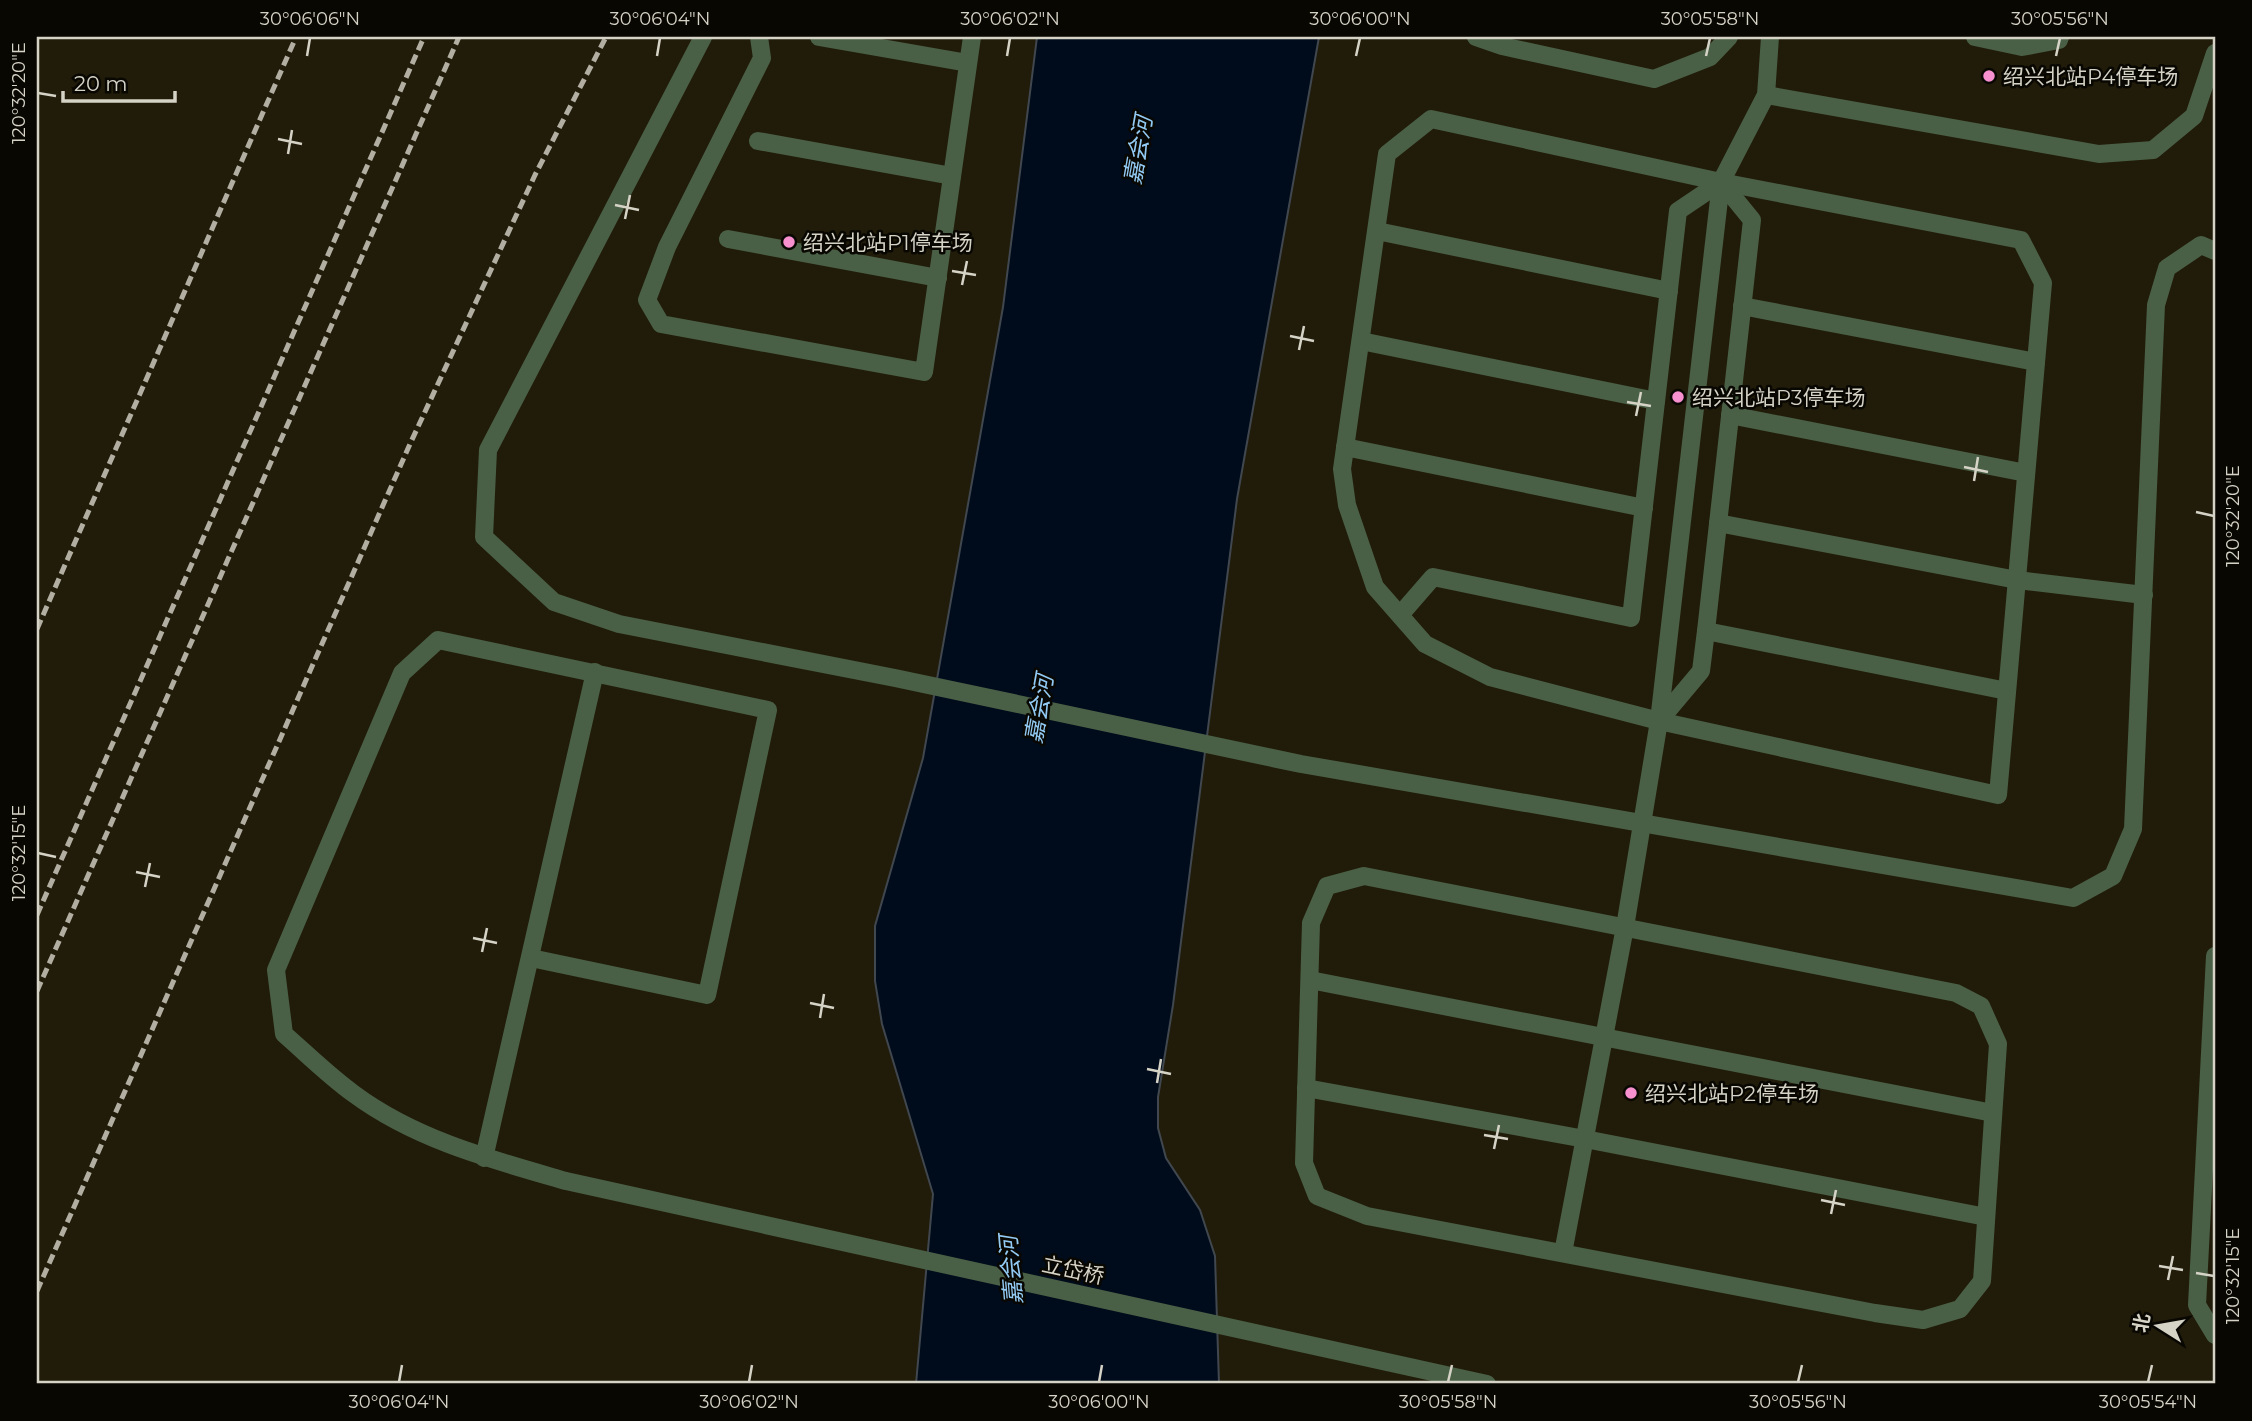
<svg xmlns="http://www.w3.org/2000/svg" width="2252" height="1421" font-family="Montserrat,'Noto Sans SC',sans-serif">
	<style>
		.water { fill: #000c1b; stroke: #40474e; stroke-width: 2 }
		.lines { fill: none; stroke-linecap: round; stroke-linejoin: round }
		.service { stroke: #4a6046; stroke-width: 18 }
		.rail { stroke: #b2afa2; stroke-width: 5; stroke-dasharray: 10 5; stroke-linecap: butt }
		.ticks { fill: none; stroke: #d5d2c6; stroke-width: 2.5 }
		.poi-dot { fill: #f790ce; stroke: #090702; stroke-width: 2.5 }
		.labels { text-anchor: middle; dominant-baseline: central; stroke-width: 5; stroke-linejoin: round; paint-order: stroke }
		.poi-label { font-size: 21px; fill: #d5d2c6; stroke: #090702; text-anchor: start }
		.street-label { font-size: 21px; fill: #d5d2c6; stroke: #090702 }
		.water-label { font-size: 23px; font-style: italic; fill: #92caf4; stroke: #090702 }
		.neatline { fill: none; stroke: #d5d2c6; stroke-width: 2.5 }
		.ticks-label { font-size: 18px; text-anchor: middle; fill: #d5d2c6 }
	</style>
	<rect width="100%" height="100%" fill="#211c0a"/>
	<!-- water -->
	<polygon class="water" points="1037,37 1319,37 1237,499 1173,1005 1158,1097 1158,1128 1166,1158 1200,1210 1215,1256 1219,1384 916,1384 933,1194 882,1024 875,981 875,926 923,758 1003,307"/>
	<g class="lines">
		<!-- service -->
		<g class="service">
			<polyline points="703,37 488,450 484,537 554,602 619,624 895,678 1301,764 2073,898 2113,876 2133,829 2156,305 2167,268 2201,245 2215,251"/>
			<polyline points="759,37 762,58 667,247 647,300 661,324 924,372 972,37"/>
			<polyline points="819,37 968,63"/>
			<polyline points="1476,37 1502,46 1654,79 1710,57 1729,37"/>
			<polyline points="1975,37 2022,47 2059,40 2060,37"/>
			<polyline points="1766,95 2099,154 2153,150 2194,116 2215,53"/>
			<polygon points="1431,119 1721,182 2021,240 2043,283 1998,795 1659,721 1490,677 1425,644 1375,587 1347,505 1342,469 1387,154"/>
			<polyline points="758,141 952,176"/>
			<polyline points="1377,231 1669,291"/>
			<polyline points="728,239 938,278"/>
			<polyline points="1742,306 2036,362"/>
			<polyline points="1361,341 1656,401"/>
			<polyline points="1730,415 2026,473"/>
			<polyline points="1345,447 1644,508"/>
			<polyline points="1718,523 2017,580 2144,595"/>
			<polyline points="1400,615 1433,577 1631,618 1678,211 1721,182 1752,220 1706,631 1701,671 1659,721"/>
			<polyline points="1706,631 2007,691"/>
			<polygon points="1364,876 1956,993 1981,1006 1998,1044 1982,1281 1960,1309 1923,1320 1875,1313 1367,1216 1317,1196 1304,1163 1311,923 1327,886"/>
			<polyline points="2215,956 2197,1305 2215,1335"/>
			<path d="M531,958L707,995L768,710L438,640L402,673L276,970L284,1034C307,1054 329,1076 354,1094C416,1140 493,1160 566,1181L1487,1384"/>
			<polyline points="1310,980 1993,1113"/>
			<polyline points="1306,1088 1585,1139 1986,1217"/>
			<polyline points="484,1158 595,672"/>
			<polyline points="1563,1253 1625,927 1659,721 1721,182 1766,95 1770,37"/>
		</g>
		<!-- rail -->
		<g class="rail">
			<polyline points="37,629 296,37"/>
			<polyline points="37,915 424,37"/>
			<polyline points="37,991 459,37"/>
			<polyline points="37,1291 410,444 535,175 606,37"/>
		</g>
	</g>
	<!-- ticks -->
	<path class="ticks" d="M307,56L310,38M657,56L660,38M1007,56L1010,38M1356,56L1360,38M1706,56L1710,38M2056,56L2060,38M38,93L56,96M278,139L302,144M288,154L292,130M615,205L639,210M625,219L630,195M952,271L976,275M962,285L967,261M1290,336L1314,341M1299,350L1304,326M1627,402L1651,406M1636,416L1641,392M1964,467L1988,472M1974,481L1978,457M2196,512L2214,516M38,853L56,857M136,872L160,877M145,887L150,863M473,938L497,943M482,952L487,928M810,1003L834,1008M820,1018L824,994M1147,1069L1171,1074M1157,1083L1161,1059M1484,1135L1508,1139M1494,1149L1499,1125M1821,1200L1845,1205M1831,1214L1836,1190M2159,1266L2183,1270M2196,1273L2214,1276M2168,1280L2173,1256M399,1382L402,1365M749,1382L752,1365M1099,1382L1102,1365M1448,1382L1452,1365M1798,1382L1802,1365M2148,1382L2152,1365"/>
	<!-- markers -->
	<g class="poi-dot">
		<circle cx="1989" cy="76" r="7"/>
		<circle cx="789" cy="242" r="7"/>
		<circle cx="1678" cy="397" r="7"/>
		<circle cx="1631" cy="1093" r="7"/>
	</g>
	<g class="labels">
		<!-- poi labels -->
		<g class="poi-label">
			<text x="2003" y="76">绍兴北站P4停车场</text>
			<text x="803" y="242">绍兴北站P1停车场</text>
			<text x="1692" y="397">绍兴北站P3停车场</text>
			<text x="1645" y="1093">绍兴北站P2停车场</text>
		</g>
		<!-- street labels -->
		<g class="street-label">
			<text transform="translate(1073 1270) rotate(12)">立岱桥</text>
		</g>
		<!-- water labels -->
		<g class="water-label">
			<text transform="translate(1138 150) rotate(-80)">嘉会河</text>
			<text transform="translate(1039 709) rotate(-80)">嘉会河</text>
			<text transform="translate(1011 1270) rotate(-95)">嘉会河</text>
		</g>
	</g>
	<!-- border -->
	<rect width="2252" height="1421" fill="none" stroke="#090702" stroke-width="77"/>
	<!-- north arrow -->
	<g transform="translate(2158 1326) rotate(281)" stroke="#090702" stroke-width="5" paint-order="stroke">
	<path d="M0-5L12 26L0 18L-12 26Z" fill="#d5d2c6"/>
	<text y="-10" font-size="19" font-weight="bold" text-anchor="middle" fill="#d5d2c6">北</text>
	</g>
	<!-- scale -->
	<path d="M63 91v10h112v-10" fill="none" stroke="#d5d2c6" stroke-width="3.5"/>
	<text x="74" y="91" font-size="21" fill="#d5d2c6" stroke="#090702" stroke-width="5" paint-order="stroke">20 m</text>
	<rect x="38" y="38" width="2176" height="1344" class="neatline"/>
	<g class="ticks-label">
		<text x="310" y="25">30°06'06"N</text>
		<text x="660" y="25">30°06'04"N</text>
		<text x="1010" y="25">30°06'02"N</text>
		<text x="1360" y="25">30°06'00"N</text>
		<text x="1710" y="25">30°05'58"N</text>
		<text x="2060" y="25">30°05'56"N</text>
		<text transform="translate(19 93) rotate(-90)" y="6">120°32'20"E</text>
		<text transform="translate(2233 516) rotate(-90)" y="6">120°32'20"E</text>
		<text transform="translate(19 853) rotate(-90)" y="6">120°32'15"E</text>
		<text transform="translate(2233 1276) rotate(-90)" y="6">120°32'15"E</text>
		<text x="399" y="1408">30°06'04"N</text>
		<text x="749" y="1408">30°06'02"N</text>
		<text x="1099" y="1408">30°06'00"N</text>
		<text x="1448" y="1408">30°05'58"N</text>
		<text x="1798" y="1408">30°05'56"N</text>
		<text x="2148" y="1408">30°05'54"N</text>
	</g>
</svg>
